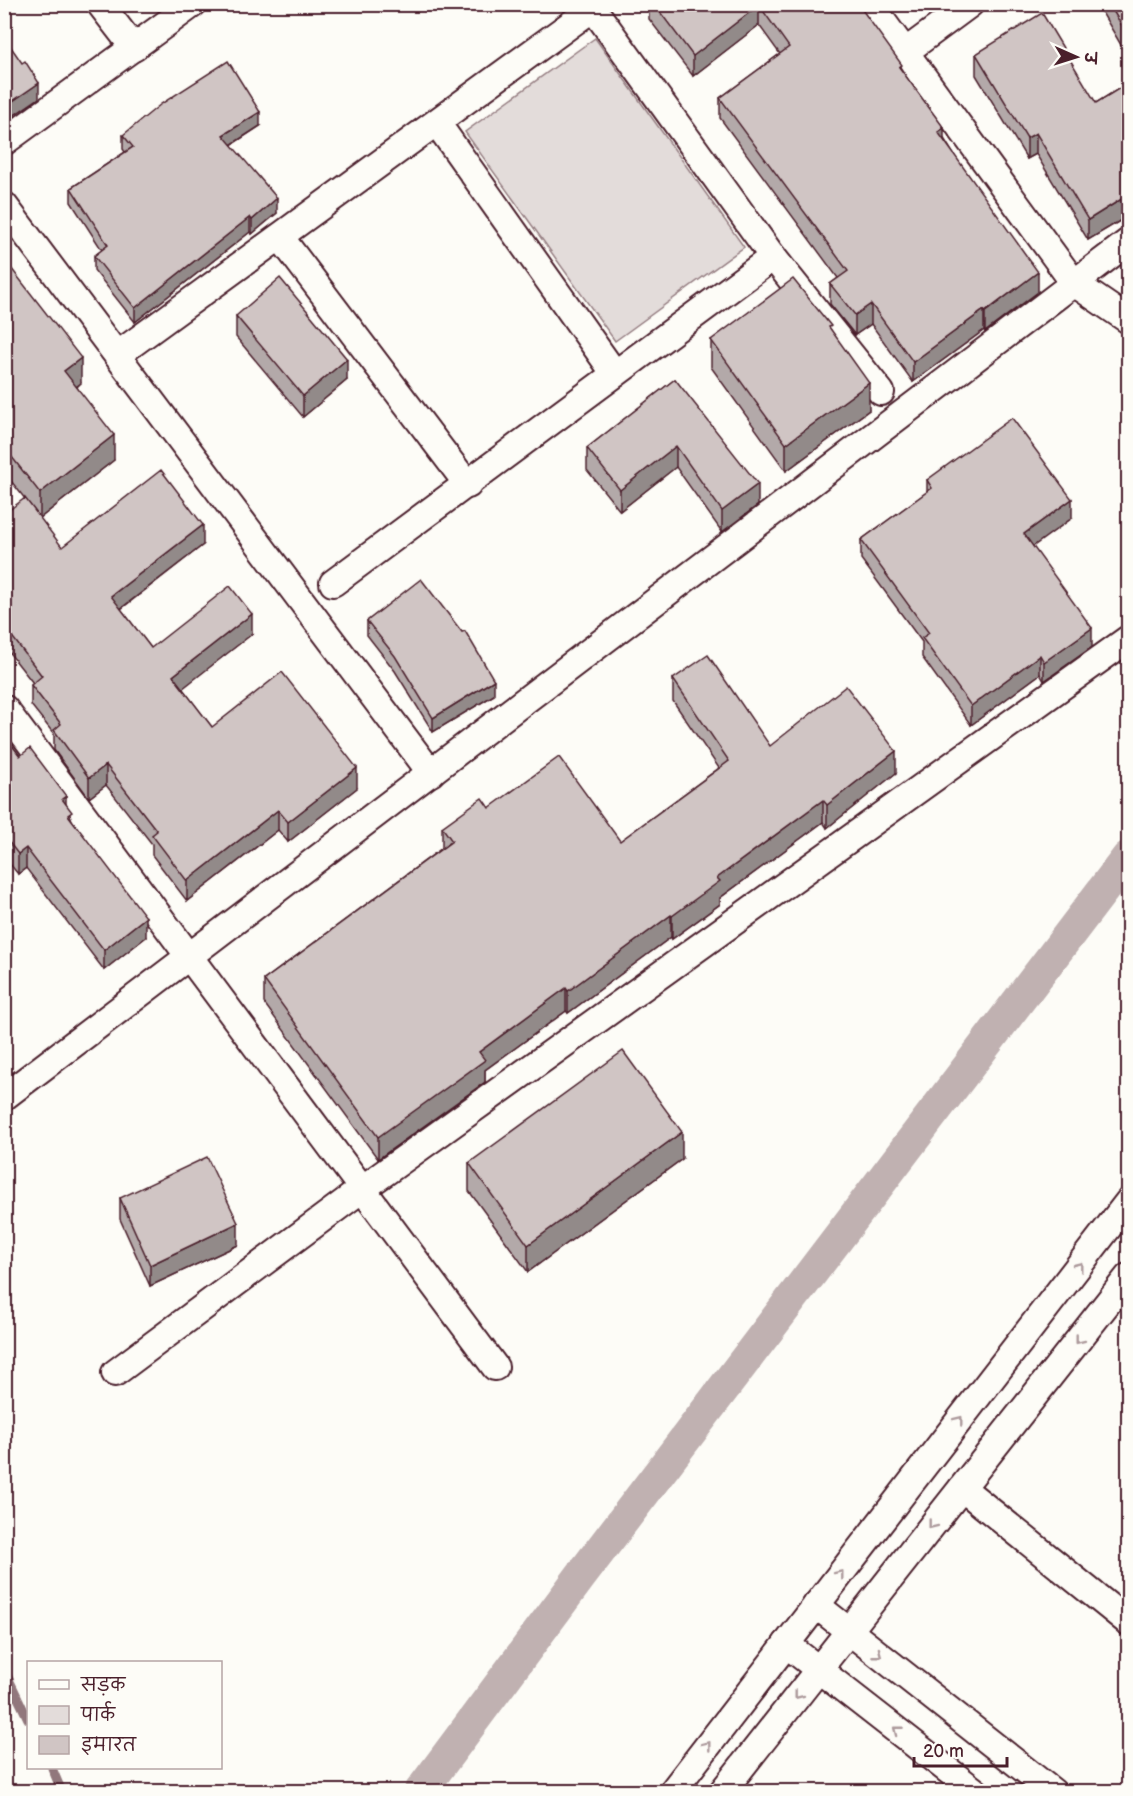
<svg xmlns="http://www.w3.org/2000/svg" width="1133" height="1796" font-family="'Balsamiq Sans','Playpen Sans Deva',sans-serif">
	<style>
		.green { fill: #e3dcda; stroke: #967e82; stroke-width: 1.5 }
		.lines { fill: none; stroke-linecap: round; stroke-linejoin: round }
		.stream { stroke: #91777b; stroke-width: 9 }
		.canal { stroke: #c0b1b1; stroke-width: 33 }
		.minor-casing { stroke: #4a1f2b; stroke-width: 30 }
		.minor { stroke: #fdfcf7; stroke-width: 26 }
		.wall { fill: #b3a9a9; stroke: #4a1f2b; stroke-width: 1.5 }
		.shaded-wall { fill: #928a89; stroke: #4a1f2b; stroke-width: 1.5 }
		.building { fill: #d0c5c4; stroke: #4a1f2b; stroke-width: 1.5 }
		.oneway { stroke: #ac999b }
	</style>
	<rect width="100%" height="100%" fill="#fdfcf7"/>
	<filter id="ink" filterUnits="userSpaceOnUse"><feTurbulence type="fractalNoise" baseFrequency=".0167" numOctaves="2"/><feDisplacementMap in="SourceGraphic" scale="12" xChannelSelector="R" yChannelSelector="G"/><feConvolveMatrix kernelMatrix="1 2 1 2 8 2 1 2 1" color-interpolation-filters="sRGB"/></filter>
	<g filter="url(#ink)">
		<!-- green -->
		<polygon class="green" points="595,38 744,247 615,341 465,132"/>
		<g class="lines">
			<!-- stream -->
			<g class="stream">
				<polyline points="4,1669 28,1719"/>
				<polyline points="52,1768 62,1792"/>
			</g>
			<!-- canal -->
			<polyline class="canal" points="420,1792 580,1577 1128,857"/>
			<defs>
				<g id="minor">
					<polyline points="100,4 134,48"/>
					<polyline points="590,4 773,257 881,392"/>
					<polyline points="870,4 1074,283 1128,320"/>
					<polyline points="905,52 970,4"/>
					<polyline points="437,123 615,374"/>
					<polyline points="4,142 193,4"/>
					<polyline points="4,205 431,773"/>
					<polyline points="281,238 468,485"/>
					<polyline points="117,355 593,8"/>
					<polyline points="333,583 773,257"/>
					<polyline points="4,708 495,1367"/>
					<polyline points="4,1097 1128,242"/>
					<polyline points="115,1373 362,1189 1128,639"/>
					<polyline points="962,1488 1128,1622"/>
					<polyline points="816,1605 1053,1792"/>
					<polyline points="786,1644 976,1792"/>
					<polyline points="672,1792 1128,1202"/>
					<polyline points="722,1792 1128,1277"/>
				</g>
			</defs>
			<!-- minor casing -->
			<use href="#minor" class="minor-casing"/>
			<!-- minor -->
			<use href="#minor" class="minor"/>
		</g>
		<!-- wall -->
		<g class="wall">
			<polygon points="649,4 858,4 902,70 1038,292 985,332 984,330 913,382 871,324 855,335 830,304 830,284 838,278 720,118 720,98 780,54 759,25 693,76 649,19"/>
			<polygon points="928,4 944,4 933,13"/>
			<polygon points="1097,4 1128,4 1128,57"/>
			<polygon points="976,54 1096,103 1128,83 1128,216 1088,240 1036,154 1027,159 976,75"/>
			<polygon points="260,126 231,145 277,213 252,234 250,232 135,322 94,270 94,256 102,250 71,202 71,188 125,152 123,149 123,135"/>
			<polygon points="4,259 81,383 77,387 114,460 40,518 4,472"/>
			<polygon points="236,316 347,380 303,417 236,337"/>
			<polygon points="831,330 869,410 786,471 711,367 711,340"/>
			<polygon points="675,379 758,505 722,532 676,467 620,511 587,470 587,448"/>
			<polygon points="927,480 1072,518 1032,546 1092,647 1044,681 1040,674 971,725 922,657 922,642 861,559 861,540 927,492"/>
			<polygon points="4,514 62,547 203,545 121,609 151,648 252,634 182,688 212,727 357,788 288,842 278,830 187,901 152,855 152,844 106,785 89,798 54,750 54,734 31,705 31,685 33,683 4,646"/>
			<polygon points="367,621 494,695 433,732 395,671 367,635"/>
			<polygon points="673,679 770,746 896,773 827,828 823,822 720,898 720,904 672,939 671,937 568,1013 566,1011 485,1070 485,1082 378,1159 264,1003 264,980 442,848 442,827 489,808 620,841 719,768 673,701"/>
			<polygon points="4,735 20,756 66,804 72,820 146,937 104,970 26,868 18,874 4,857"/>
			<polygon points="682,1159 528,1272 469,1191 469,1163"/>
			<polygon points="120,1198 238,1245 150,1286 120,1219"/>
		</g>
		<!-- shaded-wall -->
		<g class="shaded-wall">
			<polygon points="933,4 944,4 933,13"/>
			<polygon points="759,5 759,25 693,76 693,56"/>
			<polygon points="39,83 39,98 4,122 4,107"/>
			<polygon points="260,112 260,126 223,150 223,135"/>
			<polygon points="944,128 944,148 938,132"/>
			<polygon points="1036,133 1036,154 1027,159 1027,138"/>
			<polygon points="1128,195 1128,216 1088,240 1088,220"/>
			<polygon points="277,198 277,213 252,234 252,220"/>
			<polygon points="250,217 250,232 135,322 135,308"/>
			<polygon points="1038,272 1038,292 985,332 985,312"/>
			<polygon points="871,304 871,324 855,335 855,315"/>
			<polygon points="984,310 984,330 913,382 913,362"/>
			<polygon points="81,358 81,383 64,396 64,371"/>
			<polygon points="347,359 347,380 303,417 303,396"/>
			<polygon points="869,383 869,410 786,471 786,444"/>
			<polygon points="114,435 114,460 40,518 40,493"/>
			<polygon points="676,446 676,467 620,511 620,490"/>
			<polygon points="758,484 758,505 722,532 722,511"/>
			<polygon points="1072,499 1072,518 1024,553 1024,534"/>
			<polygon points="203,525 203,545 111,616 111,596"/>
			<polygon points="252,614 252,634 173,696 173,676"/>
			<polygon points="1092,628 1092,647 1044,681 1044,662"/>
			<polygon points="1040,655 1040,674 971,725 971,706"/>
			<polygon points="494,680 494,695 433,732 433,718"/>
			<polygon points="896,751 896,773 827,828 827,805"/>
			<polygon points="106,765 106,785 89,798 89,778"/>
			<polygon points="357,768 357,788 288,842 288,822"/>
			<polygon points="66,796 66,816 62,799"/>
			<polygon points="823,800 823,822 720,898 720,904 672,939 672,916 717,878"/>
			<polygon points="278,810 278,830 187,901 187,881"/>
			<polygon points="26,848 26,868 18,874 18,854"/>
			<polygon points="671,915 671,937 568,1013 568,991"/>
			<polygon points="146,917 146,937 104,970 104,950"/>
			<polygon points="566,988 566,1011 485,1070 485,1082 378,1159 378,1137 479,1052"/>
			<polygon points="682,1132 682,1159 528,1272 528,1245"/>
			<polygon points="238,1223 238,1245 150,1286 150,1265"/>
		</g>
		<!-- building -->
		<g class="building">
			<polygon points="654,4 858,4 902,65 899,67 944,128 938,132 1038,272 985,312 984,310 913,362 871,304 855,315 830,284 848,271 720,98 789,47 759,5 693,56"/>
			<polygon points="1109,4 1128,4 1128,36"/>
			<polygon points="1042,13 1096,103 1128,83 1128,195 1088,220 1036,133 1027,138 976,54"/>
			<polygon points="4,37 22,63 25,61 39,83 4,107"/>
			<polygon points="228,61 260,112 223,135 277,198 252,220 250,217 135,308 94,256 108,245 71,188 133,147 123,135 161,104"/>
			<polygon points="4,259 81,358 64,371 114,435 40,493 4,447"/>
			<polygon points="280,278 347,359 303,396 236,316"/>
			<polygon points="793,279 831,326 829,327 869,383 786,444 711,340"/>
			<polygon points="675,379 758,484 722,511 676,446 620,490 587,448"/>
			<polygon points="1012,418 1072,499 1024,534 1092,628 1044,662 1040,655 971,706 922,638 929,633 861,540 932,488 927,480"/>
			<polygon points="161,470 203,525 111,596 151,648 230,586 252,614 173,676 212,727 282,672 357,768 288,822 278,810 187,881 152,835 157,831 106,765 89,778 54,730 61,724 31,685 42,676 4,626 4,514 25,498 62,547"/>
			<polygon points="421,579 462,632 465,631 494,680 433,718 395,656 367,621"/>
			<polygon points="708,655 770,746 846,686 896,751 827,805 823,800 717,878 720,881 672,916 671,915 568,991 566,988 479,1052 485,1060 378,1137 264,980 452,841 442,827 482,798 489,808 559,757 620,841 729,761 673,679"/>
			<polygon points="4,735 20,756 30,748 66,796 62,799 72,812 68,815 146,917 104,950 26,848 18,854 4,836"/>
			<polygon points="623,1051 682,1132 528,1245 469,1163"/>
			<polygon points="207,1157 238,1223 150,1265 120,1198"/>
		</g>
		<!-- one-way arrows -->
		<defs><path id="oneway-chevron" d="M-2-3.5L2.5 0L-2 3.5" fill="none" stroke-width="1.6" stroke-linecap="round" stroke-linejoin="round" transform="scale(1.5)"/></defs>
		<g class="oneway">
			<use href="#oneway-chevron" transform="translate(1079 1266) rotate(-52)"/>
			<use href="#oneway-chevron" transform="translate(1079 1340) rotate(128)"/>
			<use href="#oneway-chevron" transform="translate(959 1420) rotate(-52)"/>
			<use href="#oneway-chevron" transform="translate(932 1525) rotate(128)"/>
			<use href="#oneway-chevron" transform="translate(840 1574) rotate(-52)"/>
			<use href="#oneway-chevron" transform="translate(878 1654) rotate(38)"/>
			<use href="#oneway-chevron" transform="translate(798 1695) rotate(128)"/>
			<use href="#oneway-chevron" transform="translate(897 1730) rotate(-142)"/>
			<use href="#oneway-chevron" transform="translate(707 1745) rotate(-52)"/>
		</g>
	</g>
	<!-- margin -->
	<rect width="1133" height="1796" fill="none" stroke="#fdfcf7" stroke-width="24"/>
	<rect x="12" y="12" width="1109" height="1772" fill="none" stroke="#4a1f2b" stroke-width="2" filter="url(#ink)"/>
	<!-- legend -->
	<rect x="27" y="1661" width="195" height="108" fill="#fdfcf7" stroke="#b5a4a5" stroke-width="1.5"/>
	<rect x="39" y="1680" width="30" height="9" fill="#fdfcf7" stroke="#b5a4a5" stroke-width="1.5"/>
	<text x="81" y="1691" font-size="18" fill="#4a1f2b">सड़क</text>
	<rect x="39" y="1706" width="30" height="18" fill="#e3dcda" stroke="#b5a4a5" stroke-width="1.5"/>
	<text x="81" y="1721" font-size="18" fill="#4a1f2b">पार्क</text>
	<rect x="39" y="1736" width="30" height="18" fill="#d0c5c4" stroke="#b5a4a5" stroke-width="1.5"/>
	<text x="81" y="1751" font-size="18" fill="#4a1f2b">इमारत</text>
	<!-- north arrow -->
	<g transform="translate(1076 57) rotate(93)" stroke="#fdfcf7" stroke-width="4.5" paint-order="stroke">
	<path d="M0-4.5L10 22L0 15L-10 22Z" fill="#4a1f2b"/>
	<text y="-9" font-size="16" font-weight="bold" text-anchor="middle" fill="#4a1f2b">उ</text>
	</g>
	<!-- scale -->
	<path d="M914 1757v9h93v-9" fill="none" stroke="#4a1f2b" stroke-width="3"/>
	<text x="923" y="1757" font-size="18" fill="#4a1f2b" stroke="#fdfcf7" stroke-width="4.5" paint-order="stroke">20 m</text>
</svg>
